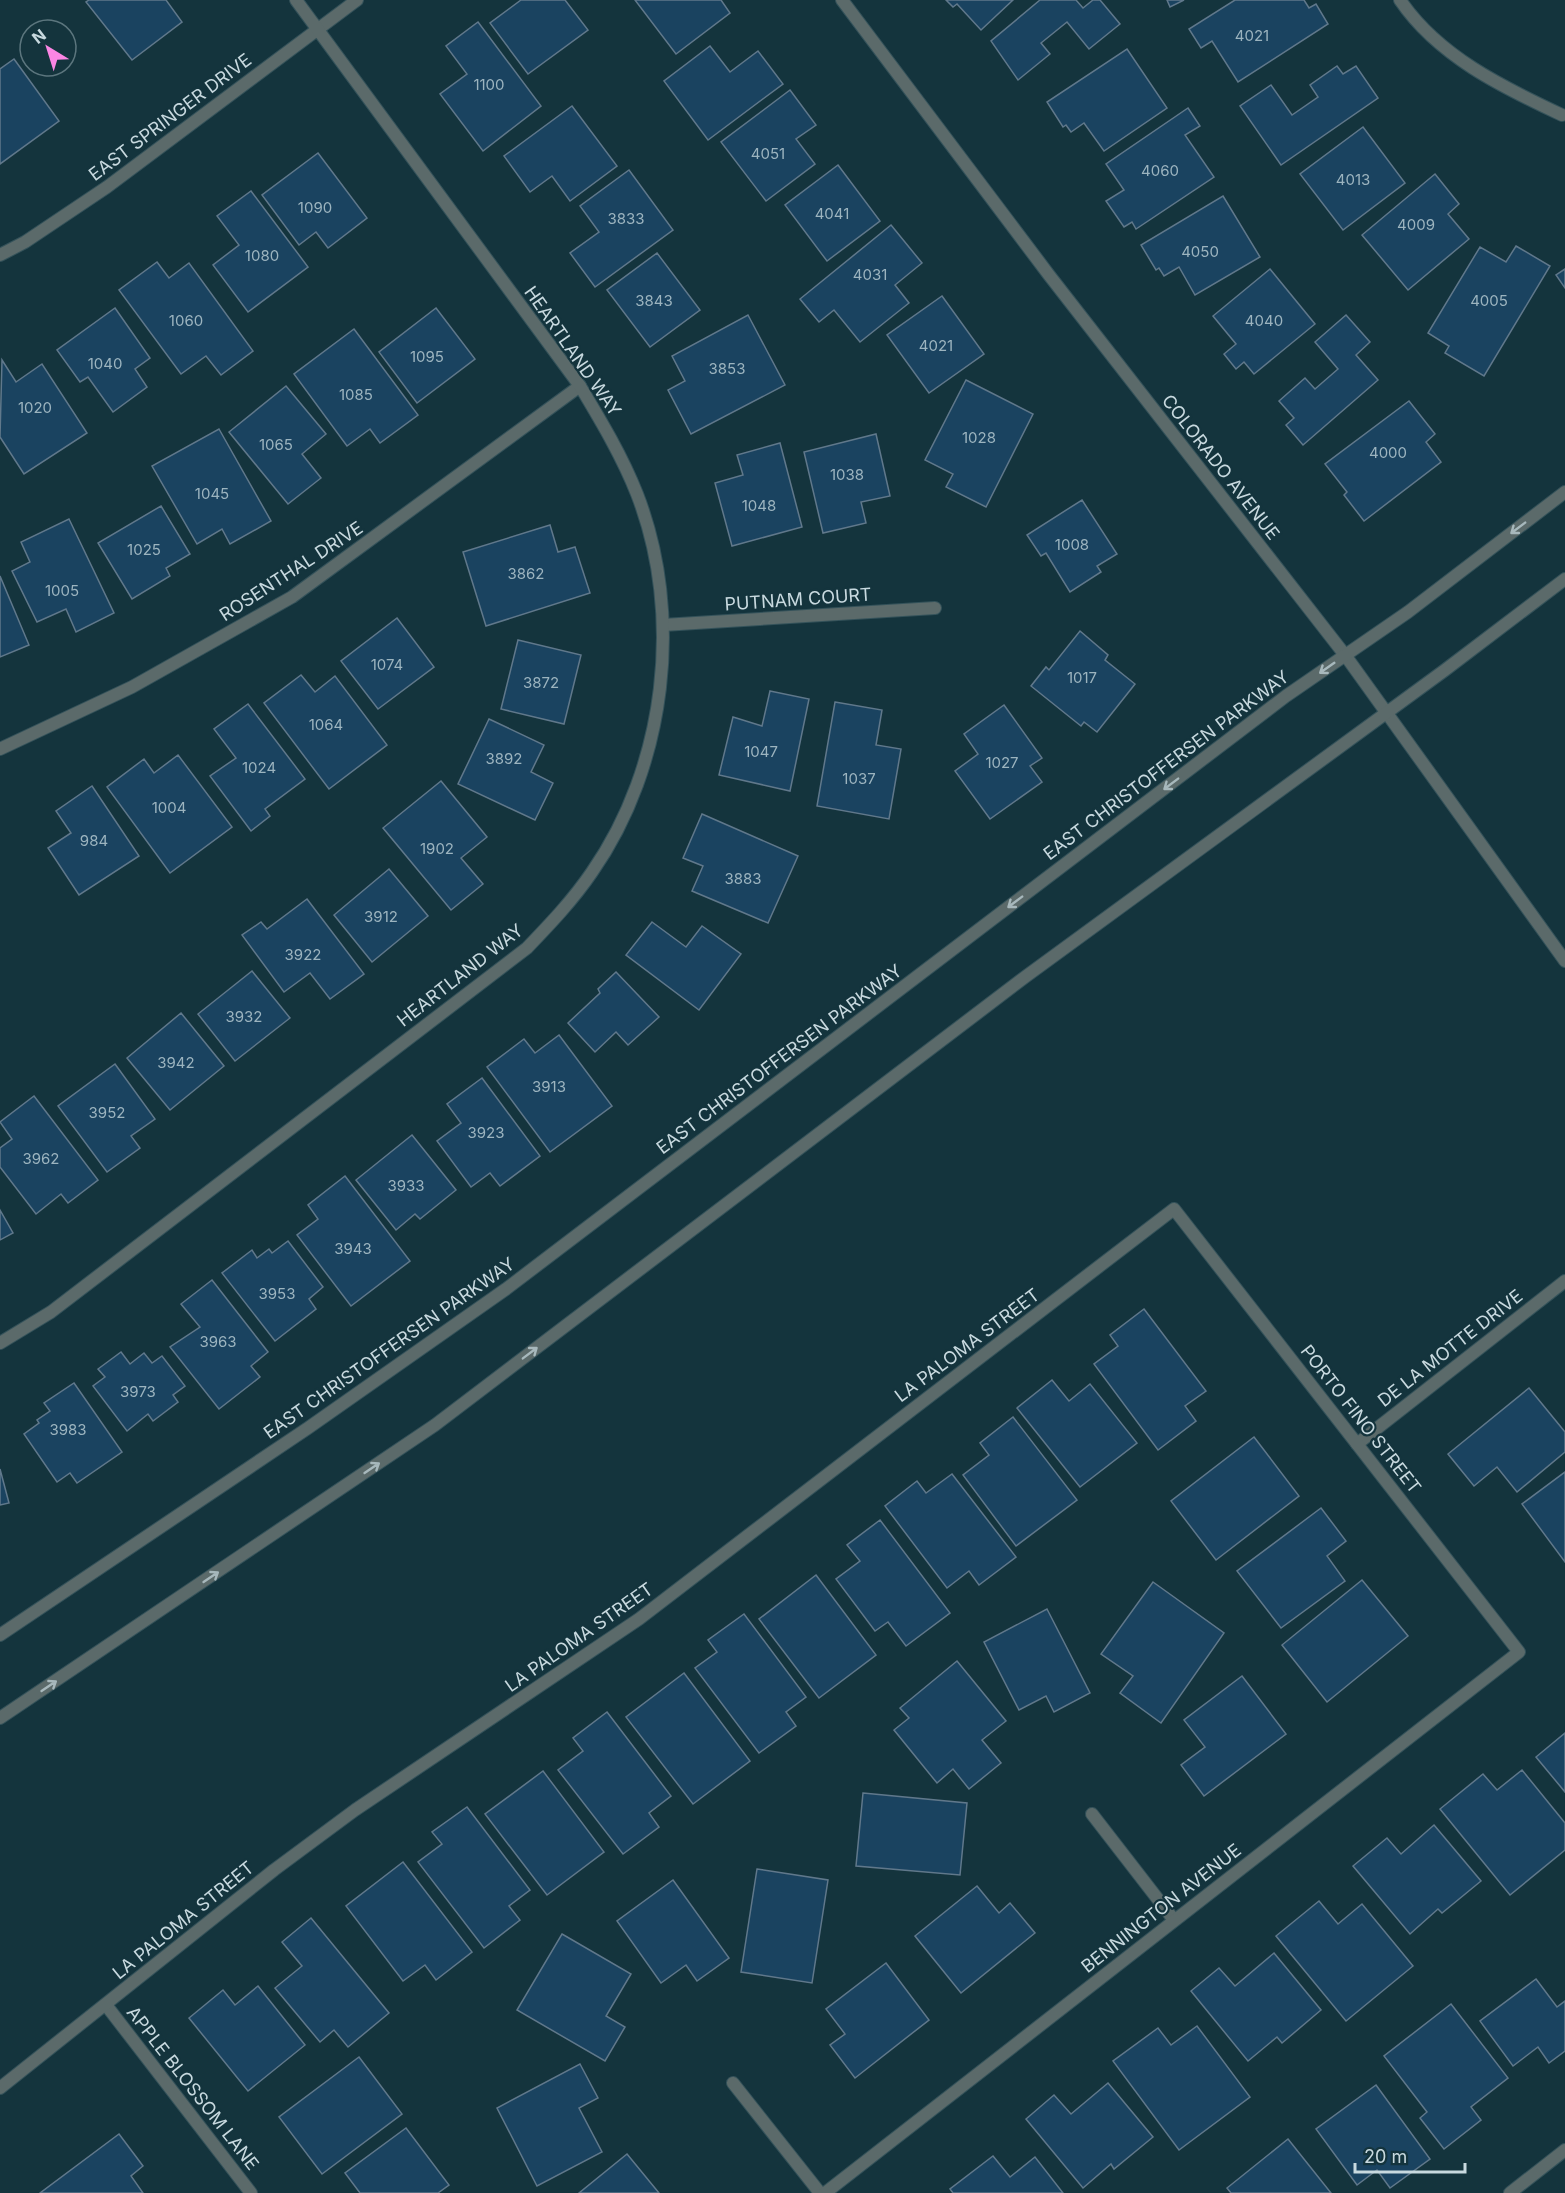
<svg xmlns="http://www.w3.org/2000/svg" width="1565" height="2193" font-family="Inter,sans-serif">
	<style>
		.building { fill: #1a4360; stroke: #60788b; stroke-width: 1.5 }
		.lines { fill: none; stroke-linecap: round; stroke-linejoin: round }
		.minor-casing { stroke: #34525a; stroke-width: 14 }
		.tertiary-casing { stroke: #34525a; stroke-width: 14 }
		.minor { stroke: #5b6a6a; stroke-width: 12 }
		.tertiary { stroke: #5b6a6a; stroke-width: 12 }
		.oneway { stroke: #a7b8bc }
		.labels { text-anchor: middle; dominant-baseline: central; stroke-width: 4.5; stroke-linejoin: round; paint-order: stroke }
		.number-label { font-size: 15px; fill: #9cb4bf }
		.street-label { font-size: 18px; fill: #c8d9df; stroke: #14343d }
	</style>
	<rect width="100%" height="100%" fill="#14343d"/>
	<!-- building -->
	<g class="building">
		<polygon points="89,0 166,0 182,22 132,60 86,2"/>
		<polygon points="521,0 565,0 588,30 528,74 490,23"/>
		<polygon points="635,0 721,0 730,13 676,54"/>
		<polygon points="946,0 1013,0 981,30 957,4 953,7"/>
		<polygon points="1040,0 1076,0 1083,8 1093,0 1100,0 1120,24 1089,49 1067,22 1041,43 1050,54 1018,80 991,41"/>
		<polygon points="1167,0 1184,0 1170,7"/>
		<polygon points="1235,0 1304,0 1309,8 1316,4 1328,24 1238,82 1212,41 1201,48 1189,29"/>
		<polygon points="478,22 541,106 483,151 440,94 467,74 446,46"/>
		<polygon points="710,46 730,72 758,51 783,84 708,140 664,81"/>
		<polygon points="1127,49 1167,108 1104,151 1084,123 1071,132 1066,125 1063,127 1047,102"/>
		<polygon points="14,59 59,121 0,164 0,69"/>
		<polygon points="1337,66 1343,74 1356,66 1378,98 1281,165 1240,106 1271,85 1292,115 1318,97 1310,85"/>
		<polygon points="790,90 816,125 796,139 815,164 766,201 721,142"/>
		<polygon points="572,106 617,166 570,201 552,176 530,192 504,156"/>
		<polygon points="1188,108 1200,126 1185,135 1214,177 1136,229 1132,222 1124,227 1106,201 1124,190 1106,164"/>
		<polygon points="1363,127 1405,183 1343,230 1300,174"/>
		<polygon points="318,153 367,218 328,248 316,232 299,245 262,195"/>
		<polygon points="838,165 880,221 827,261 785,205"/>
		<polygon points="629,170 673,230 595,287 570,253 599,232 580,206"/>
		<polygon points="1435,174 1459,204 1448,214 1469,239 1408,290 1362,235"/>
		<polygon points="251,191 308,267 248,312 213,265 239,245 217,216"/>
		<polygon points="1223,196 1260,257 1195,295 1179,267 1164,276 1159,268 1156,270 1141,245"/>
		<polygon points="891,225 922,263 895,285 909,303 860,342 834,310 819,322 800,299"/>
		<polygon points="1516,246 1550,266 1484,376 1445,353 1449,346 1428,333 1480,247 1506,262"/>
		<polygon points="657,253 700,310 650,347 607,290"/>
		<polygon points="157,262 169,278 189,263 253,351 221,375 206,356 181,374 119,290"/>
		<polygon points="1270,269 1315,324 1254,374 1244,362 1236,369 1224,354 1236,344 1213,316"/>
		<polygon points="1565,269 1565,288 1556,275"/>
		<polygon points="942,296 984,354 929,393 887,335"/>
		<polygon points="115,308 150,358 135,369 147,387 113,412 88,377 80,382 57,350"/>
		<polygon points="436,308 475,359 417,403 379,352"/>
		<polygon points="748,315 785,385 691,434 668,390 685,381 672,356"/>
		<polygon points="1346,315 1370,342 1356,355 1378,380 1303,445 1286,425 1294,418 1279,401 1305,378 1315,389 1338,369 1315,342"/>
		<polygon points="354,329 418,415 380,443 370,429 347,446 294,374"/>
		<polygon points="2,360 16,382 42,364 87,433 24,474 0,437"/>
		<polygon points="966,380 1033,414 986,507 946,487 953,474 925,460"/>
		<polygon points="286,386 326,434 302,454 321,478 288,504 229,432"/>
		<polygon points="1409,401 1435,434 1426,442 1441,462 1364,521 1344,495 1347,492 1325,464"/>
		<polygon points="219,429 271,521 230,544 222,529 197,544 152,466"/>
		<polygon points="876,434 890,496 861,502 866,523 823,533 804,452"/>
		<polygon points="780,443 802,527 732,546 715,483 743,475 737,455"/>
		<polygon points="1082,500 1117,554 1097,566 1101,572 1070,592 1046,553 1041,556 1027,535"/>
		<polygon points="161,506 190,554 166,568 170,576 132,599 98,543"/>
		<polygon points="69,519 114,613 76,632 66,609 37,622 12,571 30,562 21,542"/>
		<polygon points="550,525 558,552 575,547 590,593 486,626 463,552"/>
		<polygon points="0,576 29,645 0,657"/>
		<polygon points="397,618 434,667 378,709 341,661"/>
		<polygon points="1080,631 1108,655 1105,660 1135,684 1097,732 1084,722 1081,726 1031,686 1046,667 1049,670"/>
		<polygon points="518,640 581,655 564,724 501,709"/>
		<polygon points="301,675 315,692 335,676 387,745 329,789 264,703"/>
		<polygon points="770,691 809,699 790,791 719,775 733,717 762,726"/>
		<polygon points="835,702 882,710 876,745 901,749 889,819 817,806"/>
		<polygon points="248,704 305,779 265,809 270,816 251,831 210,776 236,758 214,729"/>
		<polygon points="1004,705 1042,758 1030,766 1042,782 990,819 955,771 978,754 964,734"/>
		<polygon points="489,719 544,745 531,772 553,783 535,820 458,784"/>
		<polygon points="178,755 232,827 170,873 107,787 144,759 154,773"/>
		<polygon points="441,781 487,837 461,858 483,884 451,910 383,828"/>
		<polygon points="92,786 139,856 79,895 48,848 71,833 56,811"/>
		<polygon points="702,814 798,856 768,923 692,891 703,866 683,858"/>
		<polygon points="389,869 428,916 372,962 334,915"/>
		<polygon points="307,899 364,974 330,999 310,973 284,992 242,935 261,922 267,929"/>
		<polygon points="652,922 686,947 702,926 741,954 699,1010 626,955"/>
		<polygon points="252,971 290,1018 235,1061 198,1014"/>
		<polygon points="616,972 659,1017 628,1045 616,1032 595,1052 568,1023 600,993 598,989"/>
		<polygon points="181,1013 224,1066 170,1110 127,1058"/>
		<polygon points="559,1035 612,1106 550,1152 487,1067 524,1039 535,1053"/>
		<polygon points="115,1064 155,1119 131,1136 140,1148 107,1172 58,1106"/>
		<polygon points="482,1078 540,1156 500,1186 490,1173 471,1187 437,1141 461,1123 447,1104"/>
		<polygon points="34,1096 98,1180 68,1203 61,1194 36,1214 0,1167 0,1148 12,1139 0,1122"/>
		<polygon points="412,1135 456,1190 420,1219 415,1214 396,1230 356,1180"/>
		<polygon points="345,1176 410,1261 351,1306 297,1235 318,1219 308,1205"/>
		<polygon points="0,1210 13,1233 0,1240"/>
		<polygon points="288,1241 323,1287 309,1299 316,1309 275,1341 222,1273 252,1250 257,1258 269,1249 272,1253"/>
		<polygon points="212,1280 268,1352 251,1366 260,1377 219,1409 170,1347 200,1327 181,1304"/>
		<polygon points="1144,1309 1206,1391 1185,1406 1196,1421 1158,1450 1094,1364 1118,1346 1110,1335"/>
		<polygon points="121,1352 130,1364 144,1353 152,1363 162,1356 185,1386 173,1395 178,1402 153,1421 148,1414 127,1431 93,1386 105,1377 98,1369"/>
		<polygon points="1052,1380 1069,1401 1090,1384 1137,1443 1080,1487 1017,1408"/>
		<polygon points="74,1383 122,1452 77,1483 70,1473 57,1482 24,1434 39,1423 37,1420 50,1411 44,1403"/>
		<polygon points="1529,1388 1565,1432 1565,1452 1517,1492 1497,1467 1474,1486 1448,1454"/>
		<polygon points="1013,1417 1077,1500 1016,1546 963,1475 989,1455 980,1443"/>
		<polygon points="1254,1437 1299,1496 1216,1560 1171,1501"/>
		<polygon points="0,1469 9,1503 0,1505"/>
		<polygon points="1565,1472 1565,1562 1522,1504"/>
		<polygon points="952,1474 1016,1557 979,1585 969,1571 947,1588 885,1506 917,1481 926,1493"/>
		<polygon points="1321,1508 1346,1541 1327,1556 1345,1581 1281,1628 1237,1571"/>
		<polygon points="880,1520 950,1613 906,1646 888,1622 875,1631 836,1579 860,1561 847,1545"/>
		<polygon points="816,1575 876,1655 819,1698 759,1619"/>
		<polygon points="1362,1580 1408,1636 1327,1702 1282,1645"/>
		<polygon points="1153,1582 1224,1633 1161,1723 1120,1693 1133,1676 1101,1654"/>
		<polygon points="1047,1609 1090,1693 1054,1712 1046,1696 1019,1710 984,1642"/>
		<polygon points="744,1614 806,1697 786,1712 796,1726 759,1753 695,1668 717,1652 708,1640"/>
		<polygon points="957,1661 1006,1721 982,1740 1001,1763 969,1789 953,1769 937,1783 894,1730 909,1718 900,1708"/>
		<polygon points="684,1673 750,1761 693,1804 626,1717"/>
		<polygon points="1242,1676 1286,1734 1204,1796 1181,1765 1205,1747 1184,1720"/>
		<polygon points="607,1712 671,1796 649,1813 659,1827 623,1854 558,1770 583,1751 573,1738"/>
		<polygon points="1565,1733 1565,1792 1536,1757"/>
		<polygon points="1522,1770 1565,1823 1565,1850 1510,1895 1440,1809 1483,1774 1497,1790"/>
		<polygon points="543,1771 604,1852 547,1895 485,1814"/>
		<polygon points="863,1793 967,1803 960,1875 856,1866"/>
		<polygon points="467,1807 530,1890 509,1906 520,1920 484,1948 418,1862 442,1844 432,1832"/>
		<polygon points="1434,1825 1481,1881 1442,1913 1438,1909 1410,1934 1353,1866 1387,1838 1401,1854"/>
		<polygon points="403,1862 472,1952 436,1980 425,1965 403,1981 346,1906"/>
		<polygon points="757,1869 828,1880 812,1983 741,1972"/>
		<polygon points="673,1880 729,1958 697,1981 686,1965 661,1983 617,1921"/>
		<polygon points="977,1886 999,1913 1010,1903 1035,1933 961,1993 915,1936"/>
		<polygon points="1319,1901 1338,1924 1362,1904 1413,1966 1346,2021 1276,1936"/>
		<polygon points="311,1918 389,2013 348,2047 334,2030 320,2042 275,1988 302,1966 282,1942"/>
		<polygon points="562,1934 631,1974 606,2016 625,2027 605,2061 517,2010"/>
		<polygon points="1274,1953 1321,2010 1282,2043 1277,2037 1248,2061 1191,1991 1219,1968 1235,1986"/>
		<polygon points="886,1963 929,2020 855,2078 830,2045 845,2034 826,2009"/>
		<polygon points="1536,1979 1557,2007 1565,2001 1565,2051 1549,2063 1538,2047 1513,2066 1480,2021"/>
		<polygon points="258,1986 305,2045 248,2091 189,2018 223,1990 235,2005"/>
		<polygon points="1451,2004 1508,2078 1471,2107 1481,2120 1444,2149 1420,2118 1427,2112 1384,2056"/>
		<polygon points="1197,2026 1250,2097 1179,2150 1113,2061 1158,2028 1171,2045"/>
		<polygon points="359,2057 402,2114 322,2174 279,2117"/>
		<polygon points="580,2064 598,2098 579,2108 602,2152 537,2186 497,2108"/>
		<polygon points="1108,2083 1153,2137 1114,2169 1111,2164 1083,2188 1026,2119 1054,2095 1071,2114"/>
		<polygon points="1376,2085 1430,2159 1390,2188 1377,2170 1357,2185 1316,2129"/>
		<polygon points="406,2128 449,2185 438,2193 360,2193 345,2173"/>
		<polygon points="119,2134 143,2166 131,2176 143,2193 40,2193"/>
		<polygon points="1288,2139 1331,2193 1231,2193 1227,2188"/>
		<polygon points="627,2154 659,2193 579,2193"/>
		<polygon points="993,2156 1010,2177 1035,2157 1063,2193 953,2193 950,2189"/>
	</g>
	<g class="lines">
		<defs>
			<g id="minor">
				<polyline points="842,0 1049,275 1345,655 1565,961"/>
				<path d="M1400,0C1438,56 1502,87 1562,115"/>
				<polyline points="0,255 25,242 107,187 357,0"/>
				<polyline points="663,625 935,608"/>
				<polyline points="0,749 132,687 292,597 580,386"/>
				<path d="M0,1343L51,1312L527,948C550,924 573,900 592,872C666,766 684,615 637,494C622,456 601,421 580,386L296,0"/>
				<polyline points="1357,1444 1565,1281"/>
				<polyline points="1092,1814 1174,1920"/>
				<polyline points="106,2005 251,2193"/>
				<polyline points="733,2083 820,2193"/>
				<polyline points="0,2088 274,1870 355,1810 639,1619 1174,1209 1519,1652 825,2193"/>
				<polyline points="1510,2193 1565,2150"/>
			</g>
			<g id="tertiary">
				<polyline points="0,1635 308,1428 506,1289 1286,696 1408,612 1565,492"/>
				<polyline points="0,1718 435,1425 1025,977 1445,670 1565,579"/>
			</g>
		</defs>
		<!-- minor casing -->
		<use href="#minor" class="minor-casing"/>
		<!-- tertiary casing -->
		<use href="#tertiary" class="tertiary-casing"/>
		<!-- minor -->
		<use href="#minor" class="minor"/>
		<!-- tertiary -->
		<use href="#tertiary" class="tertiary"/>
	</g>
	<!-- one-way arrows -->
	<defs><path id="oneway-shaft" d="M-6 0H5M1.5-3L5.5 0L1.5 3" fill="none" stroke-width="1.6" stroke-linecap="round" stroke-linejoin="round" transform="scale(1.5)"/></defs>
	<g class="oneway">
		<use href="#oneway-shaft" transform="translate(1518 528) rotate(143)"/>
		<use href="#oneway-shaft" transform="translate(1327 668) rotate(145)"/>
		<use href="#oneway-shaft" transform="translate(1171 784) rotate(143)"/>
		<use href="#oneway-shaft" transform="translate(1015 902) rotate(143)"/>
		<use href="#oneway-shaft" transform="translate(530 1353) rotate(-37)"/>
		<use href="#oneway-shaft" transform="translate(372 1468) rotate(-34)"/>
		<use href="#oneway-shaft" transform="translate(211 1577) rotate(-34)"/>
		<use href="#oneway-shaft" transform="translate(49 1686) rotate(-34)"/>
	</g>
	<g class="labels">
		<!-- number labels -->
		<g class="number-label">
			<text x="1252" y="35">4021</text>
			<text x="489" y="84">1100</text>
			<text x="768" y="153">4051</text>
			<text x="1160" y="170">4060</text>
			<text x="1353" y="179">4013</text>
			<text x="315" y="207">1090</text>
			<text x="832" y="213">4041</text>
			<text x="626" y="218">3833</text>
			<text x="1416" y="224">4009</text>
			<text x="1200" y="251">4050</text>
			<text x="262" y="255">1080</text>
			<text x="870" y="274">4031</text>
			<text x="654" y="300">3843</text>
			<text x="1489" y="300">4005</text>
			<text x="186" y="320">1060</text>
			<text x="1264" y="320">4040</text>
			<text x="936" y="345">4021</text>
			<text x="427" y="356">1095</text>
			<text x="105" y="363">1040</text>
			<text x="727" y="368">3853</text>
			<text x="356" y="394">1085</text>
			<text x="35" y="407">1020</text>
			<text x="979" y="437">1028</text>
			<text x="276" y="444">1065</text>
			<text x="1388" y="452">4000</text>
			<text x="847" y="474">1038</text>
			<text x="212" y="493">1045</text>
			<text x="759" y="505">1048</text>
			<text x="1072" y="544">1008</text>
			<text x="144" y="549">1025</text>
			<text x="526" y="573">3862</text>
			<text x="62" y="590">1005</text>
			<text x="387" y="664">1074</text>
			<text x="1082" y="677">1017</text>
			<text x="541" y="682">3872</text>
			<text x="326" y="724">1064</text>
			<text x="761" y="751">1047</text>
			<text x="504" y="758">3892</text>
			<text x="1002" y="762">1027</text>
			<text x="259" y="767">1024</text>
			<text x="859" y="778">1037</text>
			<text x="169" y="807">1004</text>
			<text x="94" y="840">984</text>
			<text x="437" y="848">1902</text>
			<text x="743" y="878">3883</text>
			<text x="381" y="916">3912</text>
			<text x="303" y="954">3922</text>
			<text x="244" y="1016">3932</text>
			<text x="176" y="1062">3942</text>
			<text x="549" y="1086">3913</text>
			<text x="107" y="1112">3952</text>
			<text x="486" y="1132">3923</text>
			<text x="41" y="1158">3962</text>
			<text x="406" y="1185">3933</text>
			<text x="353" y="1248">3943</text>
			<text x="277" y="1293">3953</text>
			<text x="218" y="1341">3963</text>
			<text x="138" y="1391">3973</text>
			<text x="68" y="1429">3983</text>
		</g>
		<!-- street labels -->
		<g class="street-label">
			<text transform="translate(170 117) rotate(-37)">EAST SPRINGER DRIVE</text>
			<text transform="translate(573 351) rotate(55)">HEARTLAND WAY</text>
			<text transform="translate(1221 467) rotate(52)">COLORADO AVENUE</text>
			<text transform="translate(291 571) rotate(-33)">ROSENTHAL DRIVE</text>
			<text transform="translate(798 599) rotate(-4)">PUTNAM COURT</text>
			<text transform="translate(1166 765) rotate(-37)">EAST CHRISTOFFERSEN PARKWAY</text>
			<text transform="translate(460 975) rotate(-38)">HEARTLAND WAY</text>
			<text transform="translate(779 1059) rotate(-37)">EAST CHRISTOFFERSEN PARKWAY</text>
			<text transform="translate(967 1345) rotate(-37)">LA PALOMA STREET</text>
			<text transform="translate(389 1348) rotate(-35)">EAST CHRISTOFFERSEN PARKWAY</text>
			<text transform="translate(1450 1348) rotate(-38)">DE LA MOTTE DRIVE</text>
			<text transform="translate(1361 1419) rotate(52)">PORTO FINO STREET</text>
			<text transform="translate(579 1637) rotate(-35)">LA PALOMA STREET</text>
			<text transform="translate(1161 1908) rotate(-38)">BENNINGTON AVENUE</text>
			<text transform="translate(183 1920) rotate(-39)">LA PALOMA STREET</text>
			<text transform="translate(193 2088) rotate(52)">APPLE BLOSSOM LANE</text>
		</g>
	</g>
	<!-- north arrow -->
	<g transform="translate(48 48) rotate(322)"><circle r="28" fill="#14343d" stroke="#5c767e" stroke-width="1.5"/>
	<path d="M0-4.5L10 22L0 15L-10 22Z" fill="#fb86e4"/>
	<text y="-9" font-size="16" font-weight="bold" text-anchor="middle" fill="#c8d9df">N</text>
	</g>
	<!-- scale -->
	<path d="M1355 2163v9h110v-9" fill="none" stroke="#c8d9df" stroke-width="3"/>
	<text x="1364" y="2163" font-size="18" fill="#c8d9df" stroke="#14343d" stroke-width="4.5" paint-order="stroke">20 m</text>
</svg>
